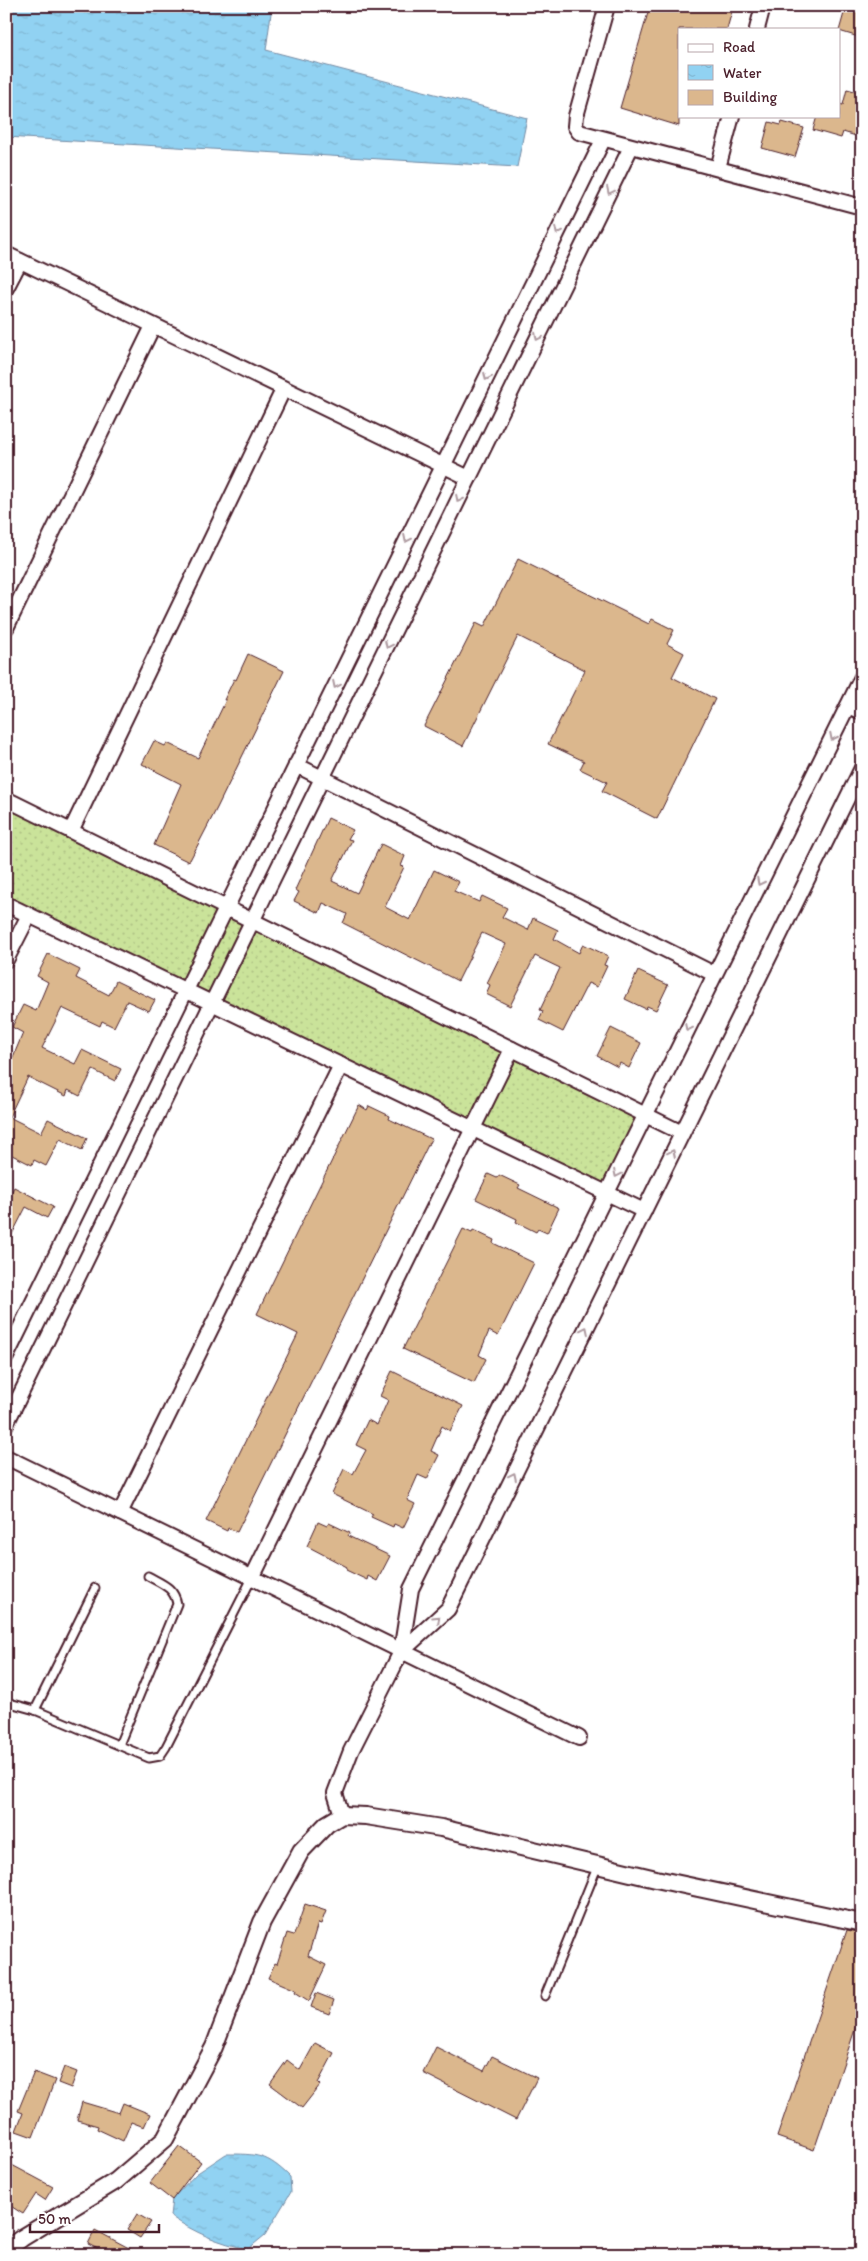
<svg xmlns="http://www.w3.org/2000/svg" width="868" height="2261" font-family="Itim,sans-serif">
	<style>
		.garden { fill: url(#garden-dots); stroke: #8a8162 }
		.water { fill: url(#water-ripples); stroke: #758aa2 }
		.building { fill: #dbb78d; stroke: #4a1f2b }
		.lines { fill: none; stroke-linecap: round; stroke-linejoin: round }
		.service-casing { stroke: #4a1f2b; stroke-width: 11 }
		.minor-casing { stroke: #4a1f2b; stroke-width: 18 }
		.tertiary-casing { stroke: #4a1f2b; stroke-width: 20 }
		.service { stroke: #fff; stroke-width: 7 }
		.minor { stroke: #fff; stroke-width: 14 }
		.tertiary { stroke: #fff; stroke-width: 16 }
		.oneway { stroke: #ae9aa0 }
	</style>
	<defs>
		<pattern id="garden-dots" width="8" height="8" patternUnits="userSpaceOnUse" patternTransform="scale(1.25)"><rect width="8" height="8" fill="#cae39a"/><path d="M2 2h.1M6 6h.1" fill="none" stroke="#afc285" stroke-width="1.8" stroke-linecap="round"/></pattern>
		<pattern id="water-ripples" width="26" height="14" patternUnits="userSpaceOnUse" patternTransform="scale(1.25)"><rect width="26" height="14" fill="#91d2f2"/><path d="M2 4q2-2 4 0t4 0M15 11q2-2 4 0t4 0" fill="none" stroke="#7fb4d0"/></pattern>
	</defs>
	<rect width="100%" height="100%" fill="#fff"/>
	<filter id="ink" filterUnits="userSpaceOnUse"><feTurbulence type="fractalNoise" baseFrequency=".02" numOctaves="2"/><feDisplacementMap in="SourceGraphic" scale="10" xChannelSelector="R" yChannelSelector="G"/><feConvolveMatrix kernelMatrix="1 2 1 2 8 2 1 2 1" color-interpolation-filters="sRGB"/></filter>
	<g filter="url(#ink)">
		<!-- garden -->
		<polygon class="garden" points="6,799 646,1115 608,1193 6,904"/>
		<!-- water -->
		<g class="water">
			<polygon points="6,6 272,6 266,50 527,118 517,167 6,137"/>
			<path d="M226,2154C257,2154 267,2154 290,2177L291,2192L265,2235L248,2249C219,2243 195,2233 170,2216L172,2199L196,2174Z"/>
		</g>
		<!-- building -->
		<g class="building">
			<polygon points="650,6 715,6 732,11 727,29 679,29 679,126 620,108"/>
			<polygon points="846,6 862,6 862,38 839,31"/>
			<polygon points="847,89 862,93 862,115 856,136 843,132 841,138 813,130 817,116 839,116 839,104 843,105"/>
			<polygon points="769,122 781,125 782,122 804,128 795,157 762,148"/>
			<polygon points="518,559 649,624 652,619 674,630 667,644 684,653 672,677 715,699 657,819 602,791 607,782 580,769 584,761 548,744 585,670 518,636 463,746 424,726 476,623 484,627"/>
			<polygon points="248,654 284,671 217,808 190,860 187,861 154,845 181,784 142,764 154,741 165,746 167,743 198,758 226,700 224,700 234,679 236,680"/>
			<polygon points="328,818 353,830 348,839 352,840 332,881 357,893 381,844 405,856 401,866 404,867 385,907 410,920 434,870 459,882 454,891 479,902 482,896 507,908 502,917 528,930 533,918 558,930 554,939 579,953 583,944 608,956 604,965 607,966 597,987 588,983 563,1032 539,1020 543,1011 540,1010 560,968 535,956 510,1006 486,994 490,985 487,983 506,944 482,933 458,981 343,923 347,914 323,903 319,913 294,901 299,892 295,890"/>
			<polygon points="48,954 80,970 76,978 109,995 116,981 155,1000 149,1011 127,1001 114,1027 102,1021 100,1026 62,1008 42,1048 75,1064 82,1050 121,1069 115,1081 93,1070 80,1096 68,1090 66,1096 28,1077 9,1117 41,1133 48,1119 87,1138 82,1150 60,1139 46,1166 34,1160 32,1165 6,1152 6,1054 13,1057 23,1033 12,1027 23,1005 36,1011 48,982 37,976"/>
			<polygon points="638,971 668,985 656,1010 647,1006 646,1009 625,999"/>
			<polygon points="611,1028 641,1043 629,1068 620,1063 618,1067 597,1056"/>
			<polygon points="359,1105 367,1110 369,1106 390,1116 389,1119 431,1139 237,1532 228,1528 227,1531 206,1521 298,1334 257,1314"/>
			<polygon points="488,1174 497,1178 499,1175 520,1185 518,1188 559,1208 547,1233 538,1229 536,1232 516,1222 517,1219 476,1199"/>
			<polygon points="14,1187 53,1207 47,1218 26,1207 6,1246 6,1203"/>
			<polygon points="463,1229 472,1233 473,1230 494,1240 493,1243 534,1263 498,1336 489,1331 479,1355 486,1359 474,1383 403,1349"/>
			<polygon points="392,1371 463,1406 450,1431 442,1426 431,1451 439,1455 427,1479 418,1475 407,1500 415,1504 403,1528 394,1524 393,1527 371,1517 373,1514 332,1494 344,1469 353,1474 366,1450 356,1445 368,1420 377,1425 388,1400 380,1396"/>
			<polygon points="318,1522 327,1526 329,1523 350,1533 348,1536 390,1556 377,1581 368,1576 367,1580 346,1570 347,1567 307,1546"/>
			<polygon points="305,1904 326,1911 321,1924 318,1923 308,1956 326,1965 309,2001 295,1992 296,1990 268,1978 275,1963 277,1964 287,1933 294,1935"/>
			<polygon points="847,1930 862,1933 862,2009 814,2150 777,2137"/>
			<polygon points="316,1993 334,2000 329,2014 311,2007"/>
			<polygon points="315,2043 334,2053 318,2083 320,2085 302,2108 270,2084 287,2060 300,2070"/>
			<polygon points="436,2047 484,2071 492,2056 537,2078 516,2120 423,2073"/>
			<polygon points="64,2067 77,2072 71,2088 58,2083"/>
			<polygon points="34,2072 55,2080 33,2137 16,2131 23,2113 18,2111"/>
			<polygon points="82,2102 119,2113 123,2103 150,2114 144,2127 131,2122 123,2141 97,2129 98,2126 77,2120"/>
			<polygon points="179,2146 201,2162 172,2200 150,2183"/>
			<polygon points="10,2164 53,2187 45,2200 36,2194 23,2214 6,2203 6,2171"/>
			<polygon points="137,2214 151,2222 140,2238 127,2230"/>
			<polygon points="95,2230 142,2255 110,2255 88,2244"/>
		</g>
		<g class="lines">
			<defs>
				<g id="service">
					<polyline points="6,1702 35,1710 149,1758 160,1756 166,1747 252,1578"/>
					<polyline points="35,1710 95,1588"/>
					<path d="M119,1745L177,1604C174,1587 162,1584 148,1576"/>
					<polyline points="545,1996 598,1865"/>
				</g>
				<g id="minor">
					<polyline points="607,6 576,116 575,126 579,132 862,207"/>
					<polyline points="757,29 763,6"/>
					<polyline points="718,168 732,116"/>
					<polyline points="6,254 469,478"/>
					<polyline points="6,288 20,261"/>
					<polyline points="6,628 153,326"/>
					<polyline points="848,706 862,712"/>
					<polyline points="296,765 714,974"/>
					<polyline points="6,799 682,1133"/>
					<polyline points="71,831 283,390"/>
					<polyline points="6,904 644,1211"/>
					<polyline points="6,960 29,915"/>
					<polyline points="6,1357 603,140"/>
					<polyline points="6,1424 631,147"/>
					<polyline points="6,1457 579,1738"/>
					<polyline points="120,1513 341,1065"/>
					<polyline points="252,1578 512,1049"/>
					<polyline points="401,1652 448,1609 862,768"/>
					<polyline points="342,1815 335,1793 351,1751 401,1652 411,1589 862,677"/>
				</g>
				<polyline id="tertiary" points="6,2250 22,2238 116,2181 165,2139 214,2047 262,1922 301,1851 327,1824 342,1815 366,1816 441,1828 656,1879 862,1923"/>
			</defs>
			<!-- service casing -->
			<use href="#service" class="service-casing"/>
			<!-- minor casing -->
			<use href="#minor" class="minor-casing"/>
			<!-- tertiary casing -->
			<use href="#tertiary" class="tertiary-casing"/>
			<!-- service -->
			<use href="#service" class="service"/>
			<!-- minor -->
			<use href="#minor" class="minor"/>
			<!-- tertiary -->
			<use href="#tertiary" class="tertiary"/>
		</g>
		<!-- one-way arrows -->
		<defs><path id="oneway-chevron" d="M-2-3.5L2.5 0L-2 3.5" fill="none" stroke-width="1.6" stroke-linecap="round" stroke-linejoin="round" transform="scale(1.25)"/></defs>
		<g class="oneway">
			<use href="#oneway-chevron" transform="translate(610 191) rotate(116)"/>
			<use href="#oneway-chevron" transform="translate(558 231) rotate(116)"/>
			<use href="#oneway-chevron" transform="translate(538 337) rotate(116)"/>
			<use href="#oneway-chevron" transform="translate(487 377) rotate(116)"/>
			<use href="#oneway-chevron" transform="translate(459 499) rotate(116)"/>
			<use href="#oneway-chevron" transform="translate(407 539) rotate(116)"/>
			<use href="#oneway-chevron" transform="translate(388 645) rotate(116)"/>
			<use href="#oneway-chevron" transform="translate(336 685) rotate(116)"/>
			<use href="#oneway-chevron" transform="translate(833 737) rotate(117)"/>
			<use href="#oneway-chevron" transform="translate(760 882) rotate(117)"/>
			<use href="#oneway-chevron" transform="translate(688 1028) rotate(116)"/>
			<use href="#oneway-chevron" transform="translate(672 1153) rotate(-64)"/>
			<use href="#oneway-chevron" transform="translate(617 1174) rotate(116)"/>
			<use href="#oneway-chevron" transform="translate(585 1330) rotate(-64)"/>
			<use href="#oneway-chevron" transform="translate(513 1476) rotate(-64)"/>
			<use href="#oneway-chevron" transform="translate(437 1619) rotate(-43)"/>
		</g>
	</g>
	<!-- margin -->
	<rect width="868" height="2261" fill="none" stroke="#fff" stroke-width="25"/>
	<rect x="12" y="12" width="843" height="2236" fill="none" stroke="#4a1f2b" stroke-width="2" filter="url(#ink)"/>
	<!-- legend -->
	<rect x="678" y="28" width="162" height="90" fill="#ffffff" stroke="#b7a5aa"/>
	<rect x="688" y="44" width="25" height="8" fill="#ffffff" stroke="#b7a5aa"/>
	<text x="723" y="52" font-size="15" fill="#4a1f2b">Road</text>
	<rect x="688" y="65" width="25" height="15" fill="url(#water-ripples)" stroke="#b7a5aa"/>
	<text x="723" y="78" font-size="15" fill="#4a1f2b">Water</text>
	<rect x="688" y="90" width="25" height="15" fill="#dbb78d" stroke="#b7a5aa"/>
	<text x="723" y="102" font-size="15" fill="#4a1f2b">Building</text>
	<!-- scale -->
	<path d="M30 2224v8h129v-8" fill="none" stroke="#4a1f2b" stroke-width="2.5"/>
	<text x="38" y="2224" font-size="15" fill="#4a1f2b" stroke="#ffffff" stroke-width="4" paint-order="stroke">50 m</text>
</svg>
